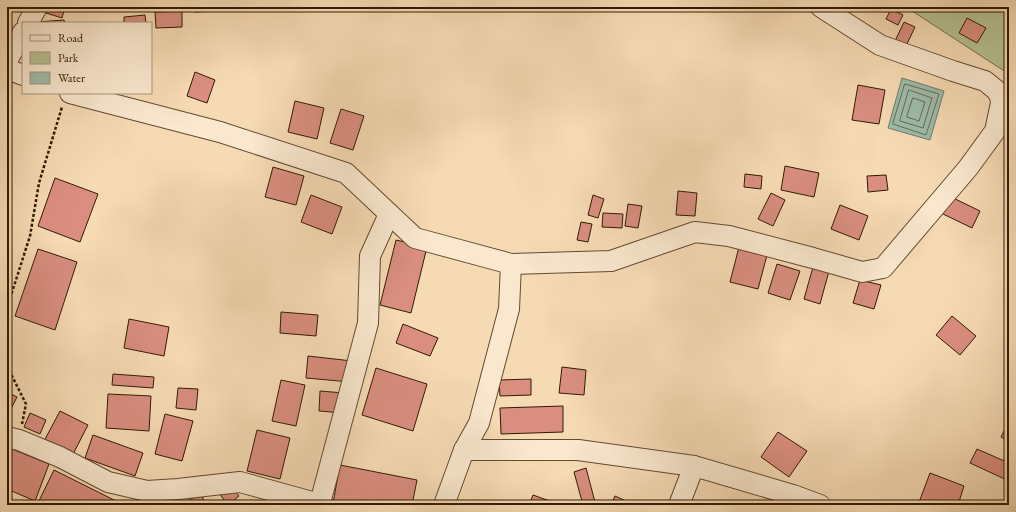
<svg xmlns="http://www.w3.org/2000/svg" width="1016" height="512" font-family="'EB Garamond',serif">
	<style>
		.green { fill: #b6c192; stroke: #746e4a }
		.water { fill: #9dbbaa; stroke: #727b67 }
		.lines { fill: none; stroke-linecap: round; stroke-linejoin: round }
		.shore { stroke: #676b56; stroke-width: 1 }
		.building { fill: #da8e80; stroke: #311b03 }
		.minor-casing { stroke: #624b2f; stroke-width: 22 }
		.path { stroke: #311b03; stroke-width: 2.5; stroke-dasharray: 3 2; stroke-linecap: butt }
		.minor { stroke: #f9e7ce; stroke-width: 20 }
	</style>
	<rect width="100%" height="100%" fill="#f6dab4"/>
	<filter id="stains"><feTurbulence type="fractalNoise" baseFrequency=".005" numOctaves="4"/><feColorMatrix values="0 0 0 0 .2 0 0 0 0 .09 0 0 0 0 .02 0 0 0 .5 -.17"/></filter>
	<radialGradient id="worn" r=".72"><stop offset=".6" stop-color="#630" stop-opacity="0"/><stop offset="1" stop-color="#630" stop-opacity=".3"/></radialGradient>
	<!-- green -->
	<polygon class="green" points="906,7 1009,7 1009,74 998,67"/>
	<!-- water -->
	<polygon class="water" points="902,78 944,91 930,140 888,128"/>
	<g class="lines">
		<!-- shore -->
		<g class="shore">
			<polygon points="905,84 939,94 926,135 893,124"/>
			<polygon points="909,90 932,98 923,128 900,121"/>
			<polygon points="913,98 925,102 919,121 907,117"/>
		</g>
	</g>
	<!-- building -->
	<g class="building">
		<polygon points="48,7 65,7 62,18 46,13"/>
		<polygon points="195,7 212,7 212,11 195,12"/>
		<polygon points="891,9 903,15 898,25 886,19"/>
		<polygon points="182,11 182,27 156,28 155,12"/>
		<polygon points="145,15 146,23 124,23 124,17"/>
		<polygon points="967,18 986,28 977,43 959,33"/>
		<polygon points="64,20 65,23 36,23 36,22"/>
		<polygon points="904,22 915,27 906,46 895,41"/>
		<polygon points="195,72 215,80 207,103 187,96"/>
		<polygon points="858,85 885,90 879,124 852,120"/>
		<polygon points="295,101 324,108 317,139 288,132"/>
		<polygon points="341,109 364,116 353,150 330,143"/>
		<polygon points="7,159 11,159 7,180"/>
		<polygon points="785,166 819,173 814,197 781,190"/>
		<polygon points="273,167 304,176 296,205 265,197"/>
		<polygon points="745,174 762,176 761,189 744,187"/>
		<polygon points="886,175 888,190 868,192 867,176"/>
		<polygon points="55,178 98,194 80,242 38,226"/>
		<polygon points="678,191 697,193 695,216 676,215"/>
		<polygon points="771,193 785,200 773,226 758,219"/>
		<polygon points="311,195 342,207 332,234 301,222"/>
		<polygon points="593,195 604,199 598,218 588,215"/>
		<polygon points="949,196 980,211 972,228 941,213"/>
		<polygon points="628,204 642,206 638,228 625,226"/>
		<polygon points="840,205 868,216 859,240 831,229"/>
		<polygon points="603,213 623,214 622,228 602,227"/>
		<polygon points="581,222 592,224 588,242 577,240"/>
		<polygon points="396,240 427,247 411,313 380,305"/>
		<polygon points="739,247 767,255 758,289 730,282"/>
		<polygon points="38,249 77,262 55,330 15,316"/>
		<polygon points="777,264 800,271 790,300 768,293"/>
		<polygon points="813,267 829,271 820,304 804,299"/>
		<polygon points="860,280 881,285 874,309 853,303"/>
		<polygon points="281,312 318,315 316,336 280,333"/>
		<polygon points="952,316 976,336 960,355 936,335"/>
		<polygon points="129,319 169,327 164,356 124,348"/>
		<polygon points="403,324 438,338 430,356 396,343"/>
		<polygon points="308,356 352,361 350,382 306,378"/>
		<polygon points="562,367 586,370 584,395 559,393"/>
		<polygon points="376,368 427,384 413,431 362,415"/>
		<polygon points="113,374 154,377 153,388 112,385"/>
		<polygon points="531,379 531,395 500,396 499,380"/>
		<polygon points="281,380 305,385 296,426 272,421"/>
		<polygon points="178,388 198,389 196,410 176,408"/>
		<polygon points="320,391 344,393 343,413 319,411"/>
		<polygon points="7,392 17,397 7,417"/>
		<polygon points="108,394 151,396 149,431 106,428"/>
		<polygon points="563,406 563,432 501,434 500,408"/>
		<polygon points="60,411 88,425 71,458 43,443"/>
		<polygon points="30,413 46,420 40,434 24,427"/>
		<polygon points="165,414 193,421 182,461 155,454"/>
		<polygon points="1009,421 1009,441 1001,437"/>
		<polygon points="257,430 290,438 280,479 247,471"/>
		<polygon points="778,432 807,451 789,477 761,457"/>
		<polygon points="93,435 143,453 135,476 85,458"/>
		<polygon points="7,447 49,464 35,501 7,489"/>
		<polygon points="977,449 1009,463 1009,481 970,463"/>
		<polygon points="340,465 417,480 412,505 341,505 333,503"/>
		<polygon points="586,468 595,502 583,505 574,472"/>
		<polygon points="54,470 124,505 37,505"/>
		<polygon points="930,473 964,486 958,505 918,505"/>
		<polygon points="229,484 239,496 228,505 218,492"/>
		<polygon points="201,494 206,505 179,505"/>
		<polygon points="533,495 561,505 529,505"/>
		<polygon points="7,496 12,498 9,505 7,505"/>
		<polygon points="615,496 635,505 611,505"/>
	</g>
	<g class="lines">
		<defs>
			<g id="minor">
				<polyline points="28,23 37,7"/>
				<polyline points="7,61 23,32"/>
				<polyline points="7,69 23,75"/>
				<polyline points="70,93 220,132 346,173 415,238 511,264 611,261 695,232 729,236 813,258 862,272 883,268 968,168 995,131 1001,103 1000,96 996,90 985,81 953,71 880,45 821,7"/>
				<polyline points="7,437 19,440 60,457 108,482 147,491 178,489 240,482 323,505"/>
				<polyline points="464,450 479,423 509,309 511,264"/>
				<polyline points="318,505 320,503 368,323 370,256 389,214"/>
				<polyline points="444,505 464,450 578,450 694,466 793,495 820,505"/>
				<polyline points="679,505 694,466"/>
			</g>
		</defs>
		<!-- minor casing -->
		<use href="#minor" class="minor-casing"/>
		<!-- path -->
		<g class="path">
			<polyline points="7,308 30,236 39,183 62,107"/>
			<polyline points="7,366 26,404 22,424"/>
		</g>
		<!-- minor -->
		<use href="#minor" class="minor"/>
	</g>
	<!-- margin -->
	<rect width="1016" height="512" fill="none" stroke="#f6dab4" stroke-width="24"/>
	<rect x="8" y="8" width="1000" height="496" fill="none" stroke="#311b03" stroke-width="2"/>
	<rect x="12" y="12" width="992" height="488" fill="none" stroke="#311b03"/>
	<!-- legend -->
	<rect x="22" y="22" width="130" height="72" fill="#f9e7ce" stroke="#a9957d"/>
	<rect x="30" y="35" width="20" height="6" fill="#f9e7ce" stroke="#a9957d"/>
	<text x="58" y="42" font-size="12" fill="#311b03">Road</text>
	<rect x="30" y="52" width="20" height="12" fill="#b6c192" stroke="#a9957d"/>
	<text x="58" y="62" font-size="12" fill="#311b03">Park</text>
	<rect x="30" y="72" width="20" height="12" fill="#9dbbaa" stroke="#a9957d"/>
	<text x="58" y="82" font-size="12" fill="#311b03">Water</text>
	<rect width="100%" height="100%" filter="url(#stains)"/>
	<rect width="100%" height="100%" fill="url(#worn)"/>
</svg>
